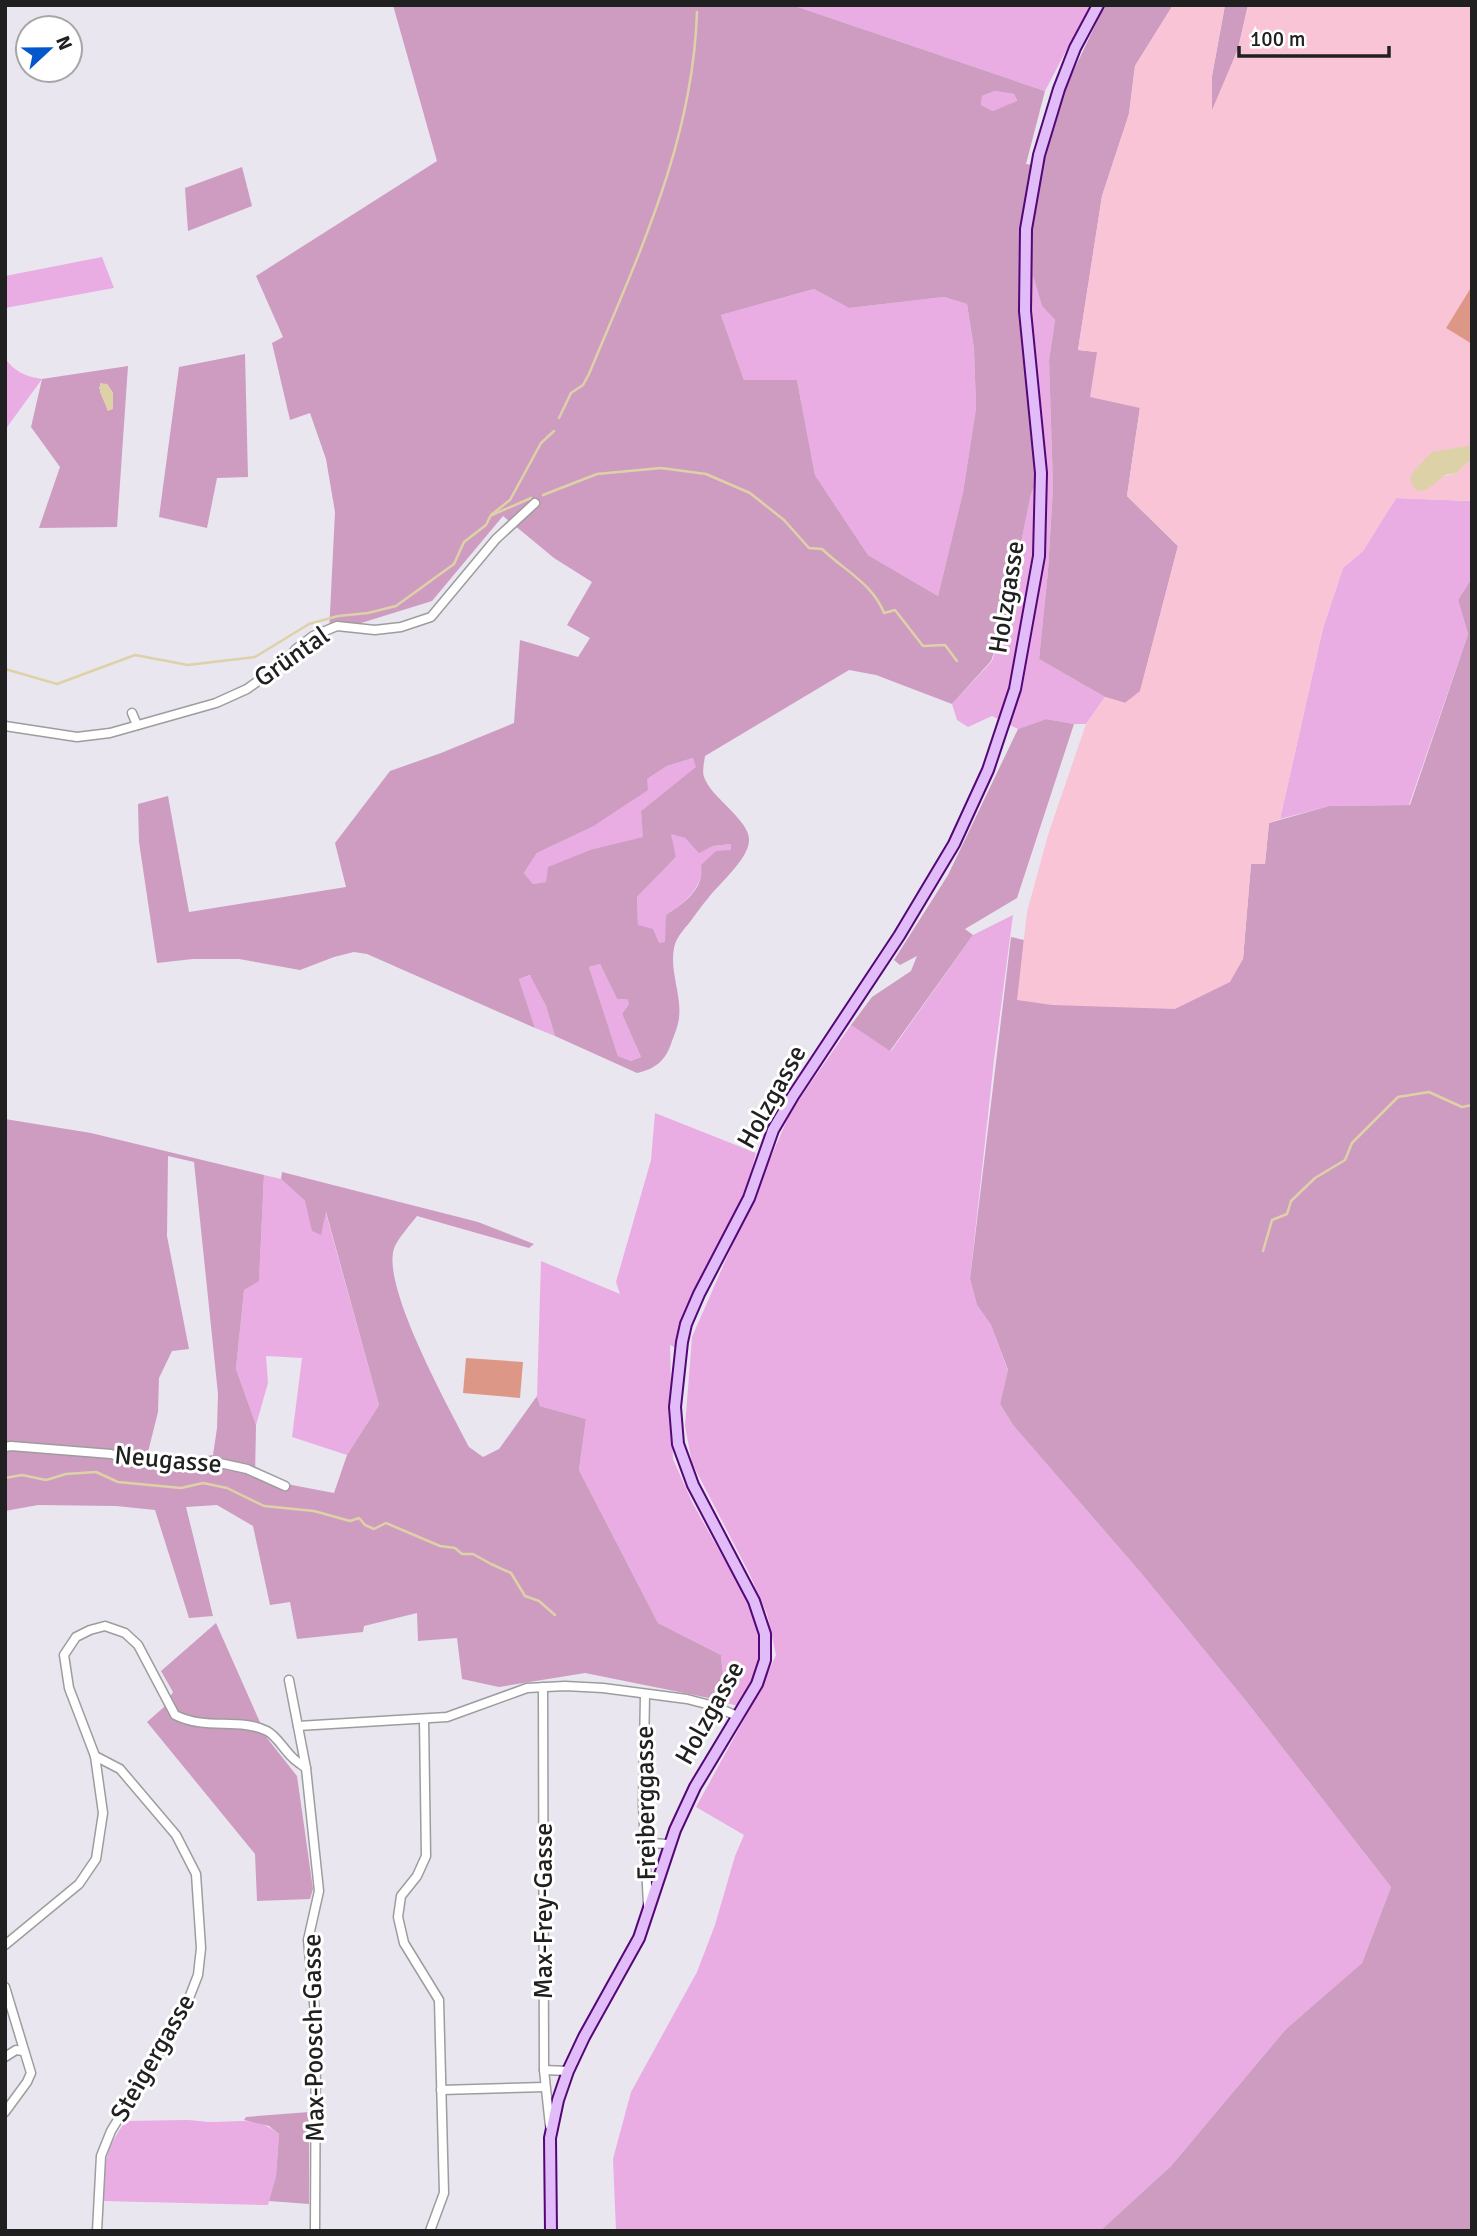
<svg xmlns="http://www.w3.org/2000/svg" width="1477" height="2236" font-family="Signika,sans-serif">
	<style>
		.grass { fill: #e9ade4 }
		.forest { fill: #ce9cc0; fill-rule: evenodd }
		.park { fill: #f9c4d6 }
		.pitch { fill: #dd9786 }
		.water { fill: #ddd2a7 }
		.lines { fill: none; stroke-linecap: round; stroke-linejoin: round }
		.stream { stroke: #ddd2a7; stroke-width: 2.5 }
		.street-casing { stroke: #9d9d9d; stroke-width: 11 }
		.secondary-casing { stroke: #540776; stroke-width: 14 }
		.street { stroke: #fff; stroke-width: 8 }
		.secondary { stroke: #e2bcf9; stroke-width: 10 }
		.labels { text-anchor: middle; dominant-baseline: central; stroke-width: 6; stroke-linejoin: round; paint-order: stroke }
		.street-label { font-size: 26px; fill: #202020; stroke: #fff }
	</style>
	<rect width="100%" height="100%" fill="#e9e6f0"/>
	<!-- grass -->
	<g class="grass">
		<polygon points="792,5 1090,5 1045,91"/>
		<polygon points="995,91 1014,94 1017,102 993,111 981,105 982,96"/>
		<polygon points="102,257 114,288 5,308 5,276"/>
		<polygon points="1033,272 1042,306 1055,320 1049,360 1053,488 1048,571 1039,659 1105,697 1086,724 1074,724 1046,719 1018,729 992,716 968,727 957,720 952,704 992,661 1005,621 1031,494 1045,462 1032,331"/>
		<polygon points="814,289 849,308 944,297 967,304 974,349 976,408 963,492 938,596 868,555 815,475 797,380 744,380 721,315"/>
		<path d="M5,358C13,371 27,377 42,379L5,430Z"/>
		<polygon points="1396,498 1472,501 1472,578 1458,600 1468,634 1409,805 1329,806 1280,819 1323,628 1343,568 1363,551"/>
		<polygon points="693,758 697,767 641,811 644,837 593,849 547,882 533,884 524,873 537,853 592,827 647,779 667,766"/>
		<path d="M670,833L685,838L699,852L713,846L731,844V850L702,872C698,893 682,904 666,915V942L659,944L638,925L637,897L676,857Z"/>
		<polygon points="1013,915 994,1060 970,1279 977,1305 991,1325 1008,1371 1000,1404 1013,1425 1141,1573 1246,1701 1391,1887 1362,1963 1286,2029 1171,2166 1100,2231 616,2231 613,2159 631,2092 697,1972 715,1925 735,1856 744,1835 696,1807 758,1694 776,1655 767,1614 750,1575 692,1463 685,1426 692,1337 791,1111 851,1025 891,1051 973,935"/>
		<polygon points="600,964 617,999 627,999 629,1004 622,1014 641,1057 631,1061 618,1056 589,967"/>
		<polygon points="531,975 546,1006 555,1036 535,1028 519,979"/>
		<polygon points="655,1113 756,1153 748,1184 734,1221 684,1312 676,1348 670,1345 673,1459 693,1504 747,1600 761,1635 760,1658 755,1678 738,1706 709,1698 724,1685 721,1655 658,1623 579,1470 586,1419 540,1406 537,1396 541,1261 620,1294 616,1282 651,1160"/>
		<polygon points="264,1175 281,1179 305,1201 325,1210 379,1405 347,1455 292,1437 302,1358 266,1356 268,1383 256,1425 236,1369 244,1290 259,1280"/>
		<path d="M185,2120C194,2120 204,2122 213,2122C239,2122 256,2116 279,2134L276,2176L268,2205L102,2201C104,2166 104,2150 126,2121Z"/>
	</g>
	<!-- forest -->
	<g class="forest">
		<path d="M393,5H792L1045,91L1026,164L1042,166L1058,103L1105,5H1173L1135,66L1129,114L1102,196L1078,350L1097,352L1140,407L1127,496L1178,546L1140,692L1125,703L1105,697L1039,659L1048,571L1053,488L1049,360L1055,320L1042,306L1033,275L1032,331L1045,462L1031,494L1005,621L991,661L952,704L876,675L849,670L705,756C704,763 702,771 704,777C711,798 751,821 749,841C748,859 720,883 709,897C702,905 696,914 690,922C684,929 678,936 675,944C668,969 682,993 679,1018C678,1027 674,1035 671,1044C665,1061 655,1069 637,1073L555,1036L546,1006L530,975L519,979L535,1028L367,954L354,952L334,957L300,970L239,959H193L157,963L139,842L138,804L168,796L189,912L346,887L335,843L390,771L441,753L514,723L520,640L578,657L590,638L567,625L592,582L554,558L503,516L432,601L329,633L335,512L326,459L310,413L290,420L272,343L283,337L256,276L437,161ZM995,91L1014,94L1017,101L993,111L981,105L982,96ZM814,289L849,308L944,297L967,304L974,349L976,408L963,492L938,596L868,555L815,475L797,380H744L721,315ZM693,758L696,767L641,811L643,837L593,849L548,867L546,882L533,884L524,873L537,853L592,827L648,790L647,779L667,766ZM671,834L685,838L699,853L713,846L731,844V850L716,851L701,865C705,889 684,903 666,915L665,942L659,943L653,929L638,925L637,897L676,857ZM600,964L617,999H627L629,1004L622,1014L641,1057L631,1061L618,1056L589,967Z"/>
		<polygon points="1225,5 1248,5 1238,49 1212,112 1212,76"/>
		<polygon points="242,167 252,206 188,231 185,188"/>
		<polygon points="245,354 248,477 217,478 207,528 159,517 179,367"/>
		<path d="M128,366L117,527L39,528L60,467L31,427L42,379ZM107,384L113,393L108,411L99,387Z"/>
		<polygon points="1472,578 1472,2231 1100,2231 1171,2166 1286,2029 1362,1963 1391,1887 1246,1701 1141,1573 1013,1425 1000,1404 1008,1370 991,1325 977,1305 970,1279 1011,937 1024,940 1018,1000 1243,959 1251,864 1265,863 1269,823 1329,806 1410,805 1468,634 1458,600"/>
		<polygon points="1046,719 1074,724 1017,898 965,929 973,935 890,1051 851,1025 872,997 911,971 917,956 900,965 894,960 948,875 1018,729"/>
		<path d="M5,1119L91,1133L264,1175L259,1281L244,1290L236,1369L256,1425L255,1478L334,1493L347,1455L379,1405L326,1212L321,1235L312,1231L305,1201L281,1179L282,1172L478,1222L534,1244L529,1248L417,1216C410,1225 400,1236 395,1246C378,1282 451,1411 469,1447L483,1457L499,1449L537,1396L540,1406L586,1419L579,1470L658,1623L721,1655L724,1685L709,1698L585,1673L499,1687L462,1679L457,1638L418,1641L417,1613L364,1626L363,1632L297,1639L290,1602L270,1605L253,1526L217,1505L186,1507L213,1616L189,1618L155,1510L116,1506L38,1505L5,1511ZM168,1156L194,1162L218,1394L217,1428L213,1455L183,1460L147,1456L158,1412L159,1378L172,1351L189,1349L167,1236Z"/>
		<polygon points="216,1623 267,1738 297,1776 313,1889 310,1899 257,1901 255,1854 147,1722 164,1707 173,1692 161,1671"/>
		<polygon points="309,2112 309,2204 269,2201 276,2176 279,2134 269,2126 244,2120 246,2117"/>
	</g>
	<!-- park -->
	<polygon class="park" points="1173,5 1225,5 1212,76 1212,110 1238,49 1248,5 1472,5 1472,286 1446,328 1472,344 1472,445 1423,463 1413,472 1428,489 1440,477 1457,473 1472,458 1472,501 1396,498 1363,551 1343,568 1323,628 1280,819 1269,823 1265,864 1251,864 1243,959 1230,982 1175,1009 1052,1005 1017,1000 1027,912 1048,835 1086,724 1105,697 1125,703 1140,691 1178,546 1127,496 1140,408 1090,397 1097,352 1078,350 1102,196 1129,114 1135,66"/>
	<!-- pitch -->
	<g class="pitch">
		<polygon points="1472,286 1472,344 1446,328"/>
		<polygon points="466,1358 523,1362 520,1398 463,1393"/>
	</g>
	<!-- water -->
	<g class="water">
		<polygon points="100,383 107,384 113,393 113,409 108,411 100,392"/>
		<polygon points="1472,445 1472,458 1457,473 1445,475 1428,489 1417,491 1410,480 1413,472 1432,452"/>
	</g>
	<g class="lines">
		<!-- stream -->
		<g class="stream">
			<path d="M559,418L571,393L583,385L589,374C638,256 693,142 697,12"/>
			<path d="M543,495L597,474L661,468L706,474L750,493L784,520L809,548L822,549C844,570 873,584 884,613L895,610L923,646L945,645L957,661"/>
			<polyline points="492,515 531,498"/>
			<polyline points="5,669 57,684 135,655 188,665 255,657 309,624 338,616 368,613 396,606 454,564 464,542 486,525 491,515 510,500 541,443 554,431"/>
			<polyline points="1263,1251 1272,1220 1287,1214 1291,1201 1315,1178 1345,1160 1352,1143 1398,1097 1429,1092 1462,1107 1472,1105"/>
			<polyline points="5,1478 22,1475 46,1480 66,1474 96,1472 118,1482 181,1488 203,1483 227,1488 264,1506 314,1511 350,1521 359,1518 365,1525 374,1529 386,1523 440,1546 455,1548 462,1554 473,1554 491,1564 511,1573 525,1596 539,1601 555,1615"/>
		</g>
		<defs>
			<g id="street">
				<polyline points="132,713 137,725"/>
				<polyline points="5,726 77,737 110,733 216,703 247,689 286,661 296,649 313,636 337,626 375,630 401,627 431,617 496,539 535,503"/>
				<polyline points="5,1447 11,1446 111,1454 143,1463 215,1462 247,1469 285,1486"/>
				<polyline points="289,1680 306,1768 319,1891 308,1940 316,2024 315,2231"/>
				<polyline points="543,1687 544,2070 550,2126"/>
				<polyline points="645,1695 643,1805 648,1905"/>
				<polyline points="424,1719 426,1856 417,1876 401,1896 398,1917 404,1943 439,2000 444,2193 430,2231"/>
				<polyline points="298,1726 447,1717 527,1688 565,1686 603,1688 687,1699 714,1706 737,1716"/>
				<polyline points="95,1756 120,1769 176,1835 196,1874 201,1948 198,1975 184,2011 111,2131 101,2156 97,2231"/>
				<polyline points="645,1843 669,1844"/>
				<path d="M5,1945L79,1884L96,1859L103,1813L95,1756L69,1688L64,1655L76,1637L90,1630L105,1626L125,1633L138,1645L175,1715C207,1731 238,1717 267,1731C277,1736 284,1750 293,1758C297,1762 302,1765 306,1768"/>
				<polyline points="5,1987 31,2073 27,2082 5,2112"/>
				<polyline points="5,2057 16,2050 23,2051"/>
				<polyline points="544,2070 568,2071"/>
				<polyline points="441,2090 545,2087"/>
			</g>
			<polyline id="secondary" points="551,2231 550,2138 558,2100 568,2071 584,2037 639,1938 675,1830 695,1787 757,1684 765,1660 765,1634 754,1601 693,1485 678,1444 675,1407 682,1342 686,1324 699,1294 749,1198 773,1130 793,1096 899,936 954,844 988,770 1015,689 1039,556 1041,473 1025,311 1026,229 1039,155 1059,89 1075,48 1098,5"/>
		</defs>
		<!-- street casing -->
		<use href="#street" class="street-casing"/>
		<!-- secondary casing -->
		<use href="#secondary" class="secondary-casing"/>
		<!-- street -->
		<use href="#street" class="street"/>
		<!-- secondary -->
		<use href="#secondary" class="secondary"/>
	</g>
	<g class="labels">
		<!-- street labels -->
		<g class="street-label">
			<text transform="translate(1007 597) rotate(-81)">Holzgasse</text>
			<text transform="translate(292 657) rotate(-35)">Grüntal</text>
			<text transform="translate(772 1097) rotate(-61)">Holzgasse</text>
			<text transform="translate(168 1460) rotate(5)">Neugasse</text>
			<text transform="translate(710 1713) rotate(-61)">Holzgasse</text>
			<text transform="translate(646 1803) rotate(-91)">Freiberggasse</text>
			<text transform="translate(544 1911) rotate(-90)">Max-Frey-Gasse</text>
			<text transform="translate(314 2038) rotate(-91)">Max-Poosch-Gasse</text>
			<text transform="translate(153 2058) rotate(-60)">Steigergasse</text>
		</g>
	</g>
	<!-- border -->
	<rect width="1477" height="2236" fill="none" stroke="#202020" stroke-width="14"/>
	<!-- north arrow -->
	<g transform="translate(49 49) rotate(68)"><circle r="33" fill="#ffffff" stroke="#a6a6a6" stroke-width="2"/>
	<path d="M0-5L12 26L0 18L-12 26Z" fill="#0457cb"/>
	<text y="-10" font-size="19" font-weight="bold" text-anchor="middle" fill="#202020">N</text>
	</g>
	<!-- scale -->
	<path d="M1239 46v10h150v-10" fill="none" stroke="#202020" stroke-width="3.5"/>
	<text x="1250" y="46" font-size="21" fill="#202020" stroke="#ffffff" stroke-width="5" paint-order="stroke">100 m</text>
</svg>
